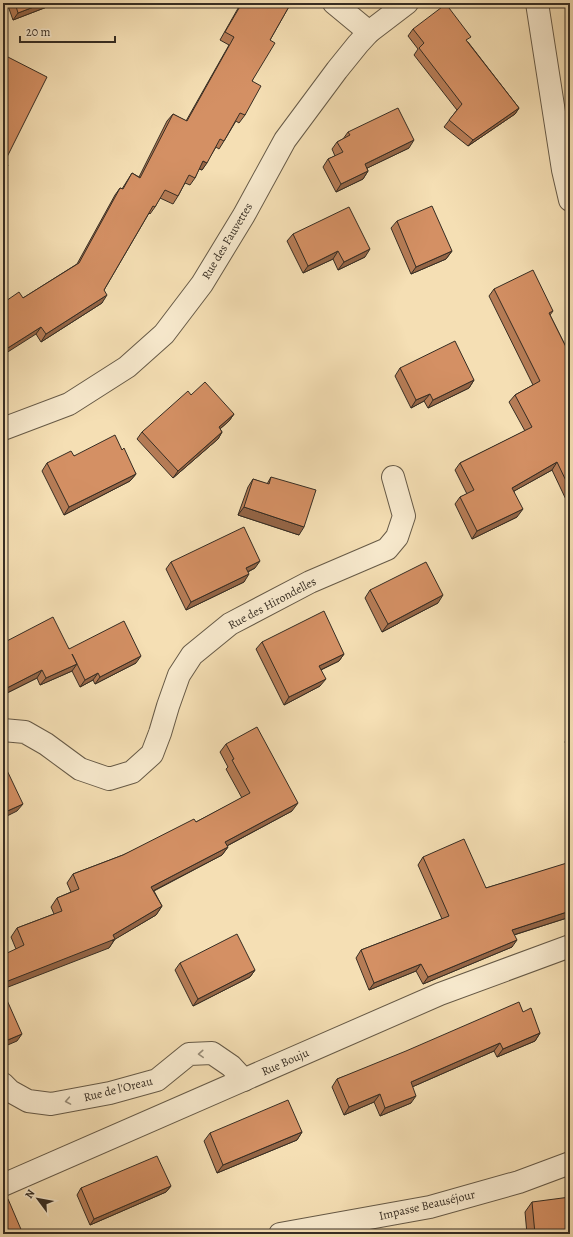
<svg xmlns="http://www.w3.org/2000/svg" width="573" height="1237" font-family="Alegreya,serif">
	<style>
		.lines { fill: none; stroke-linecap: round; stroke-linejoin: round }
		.minor-casing { stroke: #665a47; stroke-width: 24 }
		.minor { stroke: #f8eace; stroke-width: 22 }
		.wall { fill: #b67c56; stroke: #362d23 }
		.shaded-wall { fill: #946546; stroke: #362d23 }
		.building { fill: #d49064; stroke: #362d23 }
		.oneway { stroke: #978c78 }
		.labels { text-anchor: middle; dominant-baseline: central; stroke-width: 3; stroke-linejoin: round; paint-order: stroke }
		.street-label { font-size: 12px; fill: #362d23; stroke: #f8eace }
	</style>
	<rect width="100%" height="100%" fill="#f5dfb4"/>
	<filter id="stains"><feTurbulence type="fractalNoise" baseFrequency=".005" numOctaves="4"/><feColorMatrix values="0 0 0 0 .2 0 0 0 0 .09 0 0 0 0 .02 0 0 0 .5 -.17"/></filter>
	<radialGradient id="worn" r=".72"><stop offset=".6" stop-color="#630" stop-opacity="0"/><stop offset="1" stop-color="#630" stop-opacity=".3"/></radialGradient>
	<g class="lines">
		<defs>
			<g id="minor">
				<polyline points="334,3 369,32"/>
				<polyline points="537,3 563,170 570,200"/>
				<polyline points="3,429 69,404 127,367 164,334 202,284 244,215 285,140 337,70 358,44 369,32 407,3"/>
				<polyline points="3,730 25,732 46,744 80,769 109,779 132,772 152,754 160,733 168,706 179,675 192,655 230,624 310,582 387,549 397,537 404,516 393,477"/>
				<polyline points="3,1084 10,1091 28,1101 51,1104 110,1093 157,1080 189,1054 212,1053 231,1066 244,1080"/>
				<polyline points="3,1185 440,994 570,946"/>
				<polyline points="280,1234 430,1207 519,1182 570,1163"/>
			</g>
		</defs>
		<!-- minor casing -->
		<use href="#minor" class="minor-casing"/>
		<!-- minor -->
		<use href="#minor" class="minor"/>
	</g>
	<!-- wall -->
	<g class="wall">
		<polygon points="7,3 54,3 52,5 13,20"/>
		<polygon points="241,3 291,3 270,40 252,81 245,115 239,123 236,121 224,141 219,149 216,147 202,170 199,169 195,178 190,185 185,183 178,196 173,204 160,198 155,207 150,214 149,213 104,290 102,303 41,342 36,334 23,298 77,264 115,195 120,188 122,189 132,173 139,177 167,121 173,114 186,121 229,45 220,40"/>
		<polygon points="413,29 468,42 519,108 515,114 468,146 444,127 457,110 414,55 418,49 408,36"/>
		<polygon points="348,132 409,148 367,168 368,171 363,179 336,192 323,167 328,159 335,156 332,149 337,142 343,139"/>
		<polygon points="397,221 452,251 446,259 411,274 391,228"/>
		<polygon points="293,234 365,257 338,270 333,259 303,273 287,241"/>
		<polygon points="494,289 553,311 550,315 570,355 570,508 552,470 514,491 517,517 472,539 455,504 460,497 467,494 455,470 460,463 525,431 509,402 515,395 533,385 489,296"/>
		<polygon points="400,368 474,380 469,388 428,408 424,401 411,408 395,376"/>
		<polygon points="191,395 234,414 229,421 220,429 222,432 218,439 173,478 137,439 142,432"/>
		<polygon points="122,450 136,474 130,481 64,515 42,471 47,463 74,456"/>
		<polygon points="271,477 299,535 238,515 248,487 253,479 267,484"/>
		<polygon points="171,562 255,568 248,572 244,582 186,610 166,569"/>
		<polygon points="370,590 438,603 382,632 365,598"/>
		<polygon points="262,642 344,654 339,661 321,670 320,686 284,705 256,649"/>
		<polygon points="3,643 69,649 136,663 95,684 93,680 80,687 72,671 40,685 37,678 3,695"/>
		<polygon points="569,735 570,735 570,752 565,742"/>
		<polygon points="226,744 292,811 227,846 228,847 222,855 154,891 162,906 156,915 115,939 109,948 16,949 11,937 17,928 54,914 51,907 57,898 71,892 67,883 73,874 123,855 196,822 242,798 226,769 228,767 220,752"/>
		<polygon points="423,857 486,888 570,863 570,917 514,935 512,947 423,984 416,971 369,990 356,958 361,950 442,919 418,865"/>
		<polygon points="180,963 255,970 250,977 193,1006 175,970"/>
		<polygon points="523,1012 540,1033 535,1041 497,1057 494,1051 412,1087 411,1103 380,1116 374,1102 344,1115 332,1087 337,1079"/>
		<polygon points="302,1132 297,1140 217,1173 204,1141 210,1133"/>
		<polygon points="171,1186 166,1192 90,1225 77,1195 81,1188"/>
		<polygon points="532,1202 570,1234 527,1234 525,1212"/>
	</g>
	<!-- shaded-wall -->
	<g class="shaded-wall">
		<polygon points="44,3 54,3 52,5 13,20 18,13"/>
		<polygon points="519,108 515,114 468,146 473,140"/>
		<polygon points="414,140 409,148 359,172 365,164"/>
		<polygon points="203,161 207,163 202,170 198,168"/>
		<polygon points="368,171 363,179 336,192 341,184"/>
		<polygon points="370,249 365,257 338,270 344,262"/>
		<polygon points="338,251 333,259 303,273 308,266"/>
		<polygon points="452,251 446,259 411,274 416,267"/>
		<polygon points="107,295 102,303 41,342 46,334"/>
		<polygon points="41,327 36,334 3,355 3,351"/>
		<polygon points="474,380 469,388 428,408 433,400"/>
		<polygon points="430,394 424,401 411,408 416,400"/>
		<polygon points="234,414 229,421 214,434 219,427"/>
		<polygon points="222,432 218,439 173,478 178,471"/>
		<polygon points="557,462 552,470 507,495 512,488"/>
		<polygon points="136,474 130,481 64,515 69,507"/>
		<polygon points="7,494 3,500 3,496"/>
		<polygon points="244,507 304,527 299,535 238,515"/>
		<polygon points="523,509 517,517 472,539 477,531"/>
		<polygon points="7,524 3,530 3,526"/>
		<polygon points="260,561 255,568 241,575 246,568"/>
		<polygon points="249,574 244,582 186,610 191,602"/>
		<polygon points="443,595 438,603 382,632 388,624"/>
		<polygon points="344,654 339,661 314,673 319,666"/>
		<polygon points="141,656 136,663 95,684 100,677"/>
		<polygon points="77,664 72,671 40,685 46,678"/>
		<polygon points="42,670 37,678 3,695 3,690"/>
		<polygon points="98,673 93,680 80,687 85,680"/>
		<polygon points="326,679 320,686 284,705 289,697"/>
		<polygon points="298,803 292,811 219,850 225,842"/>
		<polygon points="23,804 17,811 3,818 3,813"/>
		<polygon points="228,847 222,855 145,895 151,887"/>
		<polygon points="162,906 156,915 112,941 115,939 109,948 3,989 3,983 113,935"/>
		<polygon points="570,911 570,917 507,937 512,930"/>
		<polygon points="517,940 512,947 423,984 428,977"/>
		<polygon points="421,964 416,971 369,990 374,983"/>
		<polygon points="255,970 250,977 193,1006 198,999"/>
		<polygon points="540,1033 535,1041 497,1057 503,1049"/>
		<polygon points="22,1034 17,1041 3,1047 3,1042"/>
		<polygon points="500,1043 494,1051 405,1090 411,1082"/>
		<polygon points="380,1094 374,1102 344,1115 349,1107"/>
		<polygon points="416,1096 411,1103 380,1116 385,1108"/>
		<polygon points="302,1132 297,1140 217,1173 223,1165"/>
		<polygon points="171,1186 166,1192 90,1225 94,1219"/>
	</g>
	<!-- building -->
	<g class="building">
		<polygon points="15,3 44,3 18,13"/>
		<polygon points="242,3 291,3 270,40 275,43 252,81 261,86 245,115 240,113 224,141 220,139 207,163 203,161 195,178 189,175 178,196 165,190 155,207 153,206 104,290 107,295 46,334 41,327 3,351 3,303 19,292 23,298 79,263 120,188 123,189 132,173 140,178 173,114 187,121 234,37 225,32"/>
		<polygon points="446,4 471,37 466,40 519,108 473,140 449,120 462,104 419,48 424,43 413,29"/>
		<polygon points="4,55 47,77 4,163 8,165 3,175 3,58"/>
		<polygon points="398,108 414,140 365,164 368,171 341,184 328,159 343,152 337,142 350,135 348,132"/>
		<polygon points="432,206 452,251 416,267 397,221"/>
		<polygon points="349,207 370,249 344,262 338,251 308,266 293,234"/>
		<polygon points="533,270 553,311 549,313 570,355 570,489 557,462 512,488 523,509 477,531 460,497 474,490 460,463 532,427 515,395 540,381 494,289"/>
		<polygon points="455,341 474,380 433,400 430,394 416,400 400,368"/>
		<polygon points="205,382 234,414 219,427 222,432 178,471 142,432 188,391 191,395"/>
		<polygon points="115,435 122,450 124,448 136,474 69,507 47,463 71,451 74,456"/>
		<polygon points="271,477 316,490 304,527 244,507 253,479 269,484"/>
		<polygon points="3,484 7,494 3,496"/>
		<polygon points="3,513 7,524 3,526"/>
		<polygon points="244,527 260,561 246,568 249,574 191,602 171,562"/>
		<polygon points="426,562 443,595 388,624 370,590"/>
		<polygon points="324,611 344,654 319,666 326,679 289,697 262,642"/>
		<polygon points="53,617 69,649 124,621 141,656 100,677 98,673 85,680 72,654 77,664 46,678 42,670 3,690 3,643"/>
		<polygon points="257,727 298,803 225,842 228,847 151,887 162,906 113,935 115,939 3,983 3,955 24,945 17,928 62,911 57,898 79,889 73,874 123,855 194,819 196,822 250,793 232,760 234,759 226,744"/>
		<polygon points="3,762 23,804 3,813"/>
		<polygon points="464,839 486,888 570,862 570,911 512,930 517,940 428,977 421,964 374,983 361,950 449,916 423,857"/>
		<polygon points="237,934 255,970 198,999 180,963"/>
		<polygon points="6,998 22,1034 3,1042 3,999"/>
		<polygon points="519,1002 523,1012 531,1008 540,1033 503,1049 500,1043 411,1082 416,1096 385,1108 380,1094 349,1107 337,1079 406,1051"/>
		<polygon points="288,1100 302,1132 223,1165 210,1133"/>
		<polygon points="157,1156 171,1186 94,1219 81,1188"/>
		<polygon points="570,1197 570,1234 535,1234 532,1202"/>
		<polygon points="8,1199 23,1234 3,1234 3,1201"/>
	</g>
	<!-- one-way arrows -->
	<defs><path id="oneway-chevron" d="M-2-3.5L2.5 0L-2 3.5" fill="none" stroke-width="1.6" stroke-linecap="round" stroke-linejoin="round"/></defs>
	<g class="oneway">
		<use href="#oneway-chevron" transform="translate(201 1054) rotate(176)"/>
		<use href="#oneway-chevron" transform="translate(68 1101) rotate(170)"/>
	</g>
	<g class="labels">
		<!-- street labels -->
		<g class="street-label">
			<text transform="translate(227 241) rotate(-59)">Rue des Fauvettes</text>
			<text transform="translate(272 603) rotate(-28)">Rue des Hirondelles</text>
			<text transform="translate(285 1062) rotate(-24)">Rue Bouju</text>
			<text transform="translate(118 1089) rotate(-14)">Rue de l'Oreau</text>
			<text transform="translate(427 1205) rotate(-13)">Impasse Beauséjour</text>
		</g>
	</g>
	<!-- margin -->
	<rect width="573" height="1237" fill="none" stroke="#f5dfb4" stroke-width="16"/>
	<rect x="4" y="4" width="565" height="1229" fill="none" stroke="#362d23" stroke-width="2"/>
	<rect x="8" y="8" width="557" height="1221" fill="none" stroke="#362d23"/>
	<!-- north arrow -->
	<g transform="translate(38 1199) rotate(302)" stroke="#f8eace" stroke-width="3" paint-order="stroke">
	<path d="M0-3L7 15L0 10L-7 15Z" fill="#362d23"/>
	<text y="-6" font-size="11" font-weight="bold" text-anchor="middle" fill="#362d23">N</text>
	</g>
	<!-- scale -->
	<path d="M20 36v6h95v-6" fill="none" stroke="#362d23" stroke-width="2"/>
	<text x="26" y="36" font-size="12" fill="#362d23" stroke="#f8eace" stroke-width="3" paint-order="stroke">20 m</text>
	<rect width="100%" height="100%" filter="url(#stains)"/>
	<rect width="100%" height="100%" fill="url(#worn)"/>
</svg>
